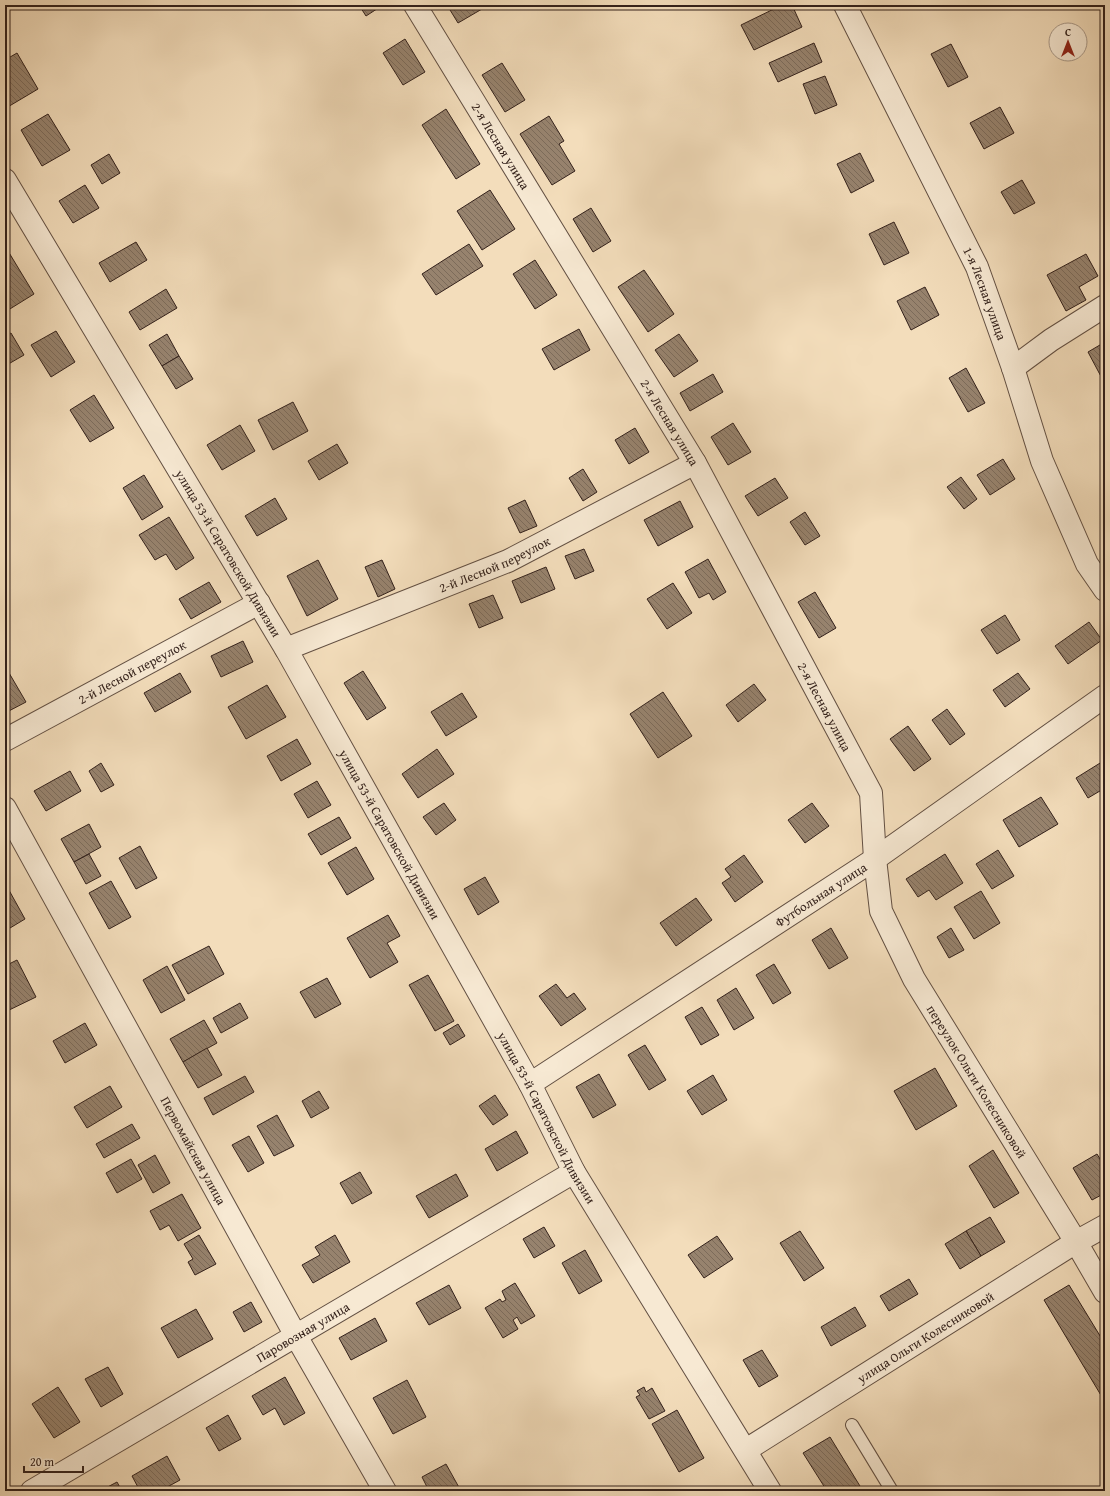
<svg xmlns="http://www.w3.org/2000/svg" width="1110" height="1496" font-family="'Gentium Book Plus',serif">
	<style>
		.building { fill: url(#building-back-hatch); stroke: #33211b }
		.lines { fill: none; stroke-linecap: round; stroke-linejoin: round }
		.lane-casing { stroke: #635043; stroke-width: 14 }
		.street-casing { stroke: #635043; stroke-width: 24 }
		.lane { stroke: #f7e9d3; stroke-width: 12 }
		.street { stroke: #f7e9d3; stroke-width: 22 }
		.labels { text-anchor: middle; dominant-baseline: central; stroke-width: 3; stroke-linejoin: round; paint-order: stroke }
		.street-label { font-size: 13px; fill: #33211b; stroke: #f7e9d3 }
	</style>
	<defs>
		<pattern id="building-back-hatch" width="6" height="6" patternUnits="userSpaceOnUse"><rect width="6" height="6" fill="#97836e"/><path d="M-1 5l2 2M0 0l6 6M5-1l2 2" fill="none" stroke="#7c6b5a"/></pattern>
	</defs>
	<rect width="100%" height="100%" fill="#f3ddbb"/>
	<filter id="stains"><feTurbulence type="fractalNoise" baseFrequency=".005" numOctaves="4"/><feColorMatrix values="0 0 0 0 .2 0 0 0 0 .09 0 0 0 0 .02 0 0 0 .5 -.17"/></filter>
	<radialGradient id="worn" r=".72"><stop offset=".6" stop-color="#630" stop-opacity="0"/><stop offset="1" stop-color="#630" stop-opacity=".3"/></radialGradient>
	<!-- building -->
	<g class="building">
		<polygon points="359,5 383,5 366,16"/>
		<polygon points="447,5 480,5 482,9 458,23"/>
		<polygon points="782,5 792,5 802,27 754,50 741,25"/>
		<polygon points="405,39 425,72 403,85 383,53"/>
		<polygon points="814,43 822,62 778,82 769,63"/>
		<polygon points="951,44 968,77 948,87 931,54"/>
		<polygon points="17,53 38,89 6,108 5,60"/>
		<polygon points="502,63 525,100 505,112 482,75"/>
		<polygon points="825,76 837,105 815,114 803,84"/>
		<polygon points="1000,107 1014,133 984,149 970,123"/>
		<polygon points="446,109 480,164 456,179 422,125"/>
		<polygon points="48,114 70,150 42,166 21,130"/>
		<polygon points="549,116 564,141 559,144 575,171 552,185 520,134"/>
		<polygon points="860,153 874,181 851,193 837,164"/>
		<polygon points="109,154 120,173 102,184 91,165"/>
		<polygon points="1022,180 1035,203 1014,214 1001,192"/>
		<polygon points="85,185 99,208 73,223 59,201"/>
		<polygon points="490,190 515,229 482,250 457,211"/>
		<polygon points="591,208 611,241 593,252 573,219"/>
		<polygon points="894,222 909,253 884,265 869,234"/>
		<polygon points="136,242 147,260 110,282 99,263"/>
		<polygon points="469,244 483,266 436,295 422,274"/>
		<polygon points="5,246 34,294 5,312"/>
		<polygon points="1086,254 1098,276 1079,287 1086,300 1066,311 1047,275"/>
		<polygon points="535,260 557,295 535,309 513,274"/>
		<polygon points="644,270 674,314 648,332 618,287"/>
		<polygon points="925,287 939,315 911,330 897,301"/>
		<polygon points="166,289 177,308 140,330 129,312"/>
		<polygon points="579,329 590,350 554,370 542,349"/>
		<polygon points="56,331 75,362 51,377 31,345"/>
		<polygon points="11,333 24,355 5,366 5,336"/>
		<polygon points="167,334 179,356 162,366 149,345"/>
		<polygon points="679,334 698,361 674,377 655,350"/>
		<polygon points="1105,342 1105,384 1088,352"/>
		<polygon points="179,356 193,379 176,389 162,366"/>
		<polygon points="966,368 985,403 968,412 949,378"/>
		<polygon points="713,374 723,392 690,411 680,393"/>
		<polygon points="94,395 114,428 90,442 70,410"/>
		<polygon points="293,402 308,431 273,450 258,420"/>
		<polygon points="733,423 751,452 728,465 711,437"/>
		<polygon points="240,425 255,451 222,470 207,445"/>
		<polygon points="635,428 649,452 629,464 615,440"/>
		<polygon points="337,444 348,463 319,480 308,461"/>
		<polygon points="1003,459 1015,479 990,495 977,475"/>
		<polygon points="583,469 597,492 583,501 569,478"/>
		<polygon points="144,475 163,507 142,520 123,488"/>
		<polygon points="961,477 977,499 964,509 947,487"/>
		<polygon points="775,478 788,498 758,516 745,496"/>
		<polygon points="275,498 287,519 257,536 245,516"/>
		<polygon points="525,500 537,526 520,533 508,508"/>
		<polygon points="680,501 693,527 658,546 644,520"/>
		<polygon points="805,512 820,536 805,545 790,522"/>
		<polygon points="169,517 194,558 176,570 166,554 155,560 139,535"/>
		<polygon points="584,549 594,571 575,579 565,556"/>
		<polygon points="708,559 726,592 713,600 709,593 699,598 685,572"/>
		<polygon points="318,560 338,599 307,616 287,576"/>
		<polygon points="382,560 395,589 378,597 365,567"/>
		<polygon points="546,567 555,589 521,603 512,581"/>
		<polygon points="209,582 221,602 191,619 179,599"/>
		<polygon points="673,583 692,613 667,629 647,599"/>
		<polygon points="815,592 836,628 819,638 798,602"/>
		<polygon points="493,595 503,618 479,628 469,604"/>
		<polygon points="1005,615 1020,640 997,654 981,630"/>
		<polygon points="1089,622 1102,640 1068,664 1055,646"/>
		<polygon points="243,641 253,662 221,677 211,656"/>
		<polygon points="5,666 26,702 5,713"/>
		<polygon points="363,671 386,708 367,720 344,683"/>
		<polygon points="180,673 191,692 155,712 144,693"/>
		<polygon points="1018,673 1030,689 1005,707 993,690"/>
		<polygon points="754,684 766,700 738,722 726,705"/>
		<polygon points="267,685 286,717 246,739 228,707"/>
		<polygon points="663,692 692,736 658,758 630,714"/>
		<polygon points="462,693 477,717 446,736 431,712"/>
		<polygon points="947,709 965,734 950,745 932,720"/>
		<polygon points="908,726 931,759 914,771 890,739"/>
		<polygon points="297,739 311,764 281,781 267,756"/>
		<polygon points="437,749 454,774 418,798 402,774"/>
		<polygon points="1105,760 1105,788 1088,798 1076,778"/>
		<polygon points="101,763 114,785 101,792 89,771"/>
		<polygon points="70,771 81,791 46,811 34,791"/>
		<polygon points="317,781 331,805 308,818 294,794"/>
		<polygon points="1041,797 1058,824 1019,847 1003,820"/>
		<polygon points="444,803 456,820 436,835 423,817"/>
		<polygon points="812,803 829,826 805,843 788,820"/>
		<polygon points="339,817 351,838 321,855 308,834"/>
		<polygon points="89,824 101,847 74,862 61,839"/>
		<polygon points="140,846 157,878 136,889 119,858"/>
		<polygon points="356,847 374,879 347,895 328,863"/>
		<polygon points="998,850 1014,876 992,889 976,864"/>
		<polygon points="89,854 101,876 86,884 74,862"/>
		<polygon points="945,854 963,883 936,900 929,890 918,897 906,879"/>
		<polygon points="744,855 763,882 735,902 722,883 731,877 725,869"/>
		<polygon points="485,877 499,902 478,915 464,889"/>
		<polygon points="111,881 131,917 109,929 89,893"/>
		<polygon points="5,883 25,919 5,931"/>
		<polygon points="981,891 1000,923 974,939 954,907"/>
		<polygon points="696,898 712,920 676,946 660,923"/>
		<polygon points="388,915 400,936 387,943 398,962 370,978 347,938"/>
		<polygon points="831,928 848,958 829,969 812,940"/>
		<polygon points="951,928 964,950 949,958 937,937"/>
		<polygon points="209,946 224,974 188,994 172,965"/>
		<polygon points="17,960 36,997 5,1012 5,966"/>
		<polygon points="774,964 791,993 773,1004 756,975"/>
		<polygon points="167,966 185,1000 161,1013 143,980"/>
		<polygon points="428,975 454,1021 435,1031 409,985"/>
		<polygon points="327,978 341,1004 315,1018 300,992"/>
		<polygon points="556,984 567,998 574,993 586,1009 561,1026 539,996"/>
		<polygon points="736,988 754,1018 734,1030 717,1000"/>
		<polygon points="240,1003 248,1018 221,1033 213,1018"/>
		<polygon points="702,1007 719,1035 701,1045 685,1017"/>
		<polygon points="204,1020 217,1043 183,1062 170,1039"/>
		<polygon points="85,1023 97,1045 65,1063 53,1041"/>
		<polygon points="458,1024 465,1036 450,1045 443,1033"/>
		<polygon points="645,1045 666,1080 649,1090 628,1055"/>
		<polygon points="207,1048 222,1075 198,1088 183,1062"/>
		<polygon points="935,1068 957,1106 916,1130 894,1091"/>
		<polygon points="599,1074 616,1105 593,1118 576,1087"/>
		<polygon points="713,1075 727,1100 702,1115 687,1091"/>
		<polygon points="245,1076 254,1092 213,1115 204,1098"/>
		<polygon points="110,1086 122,1107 87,1128 74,1107"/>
		<polygon points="319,1091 329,1108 311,1118 302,1101"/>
		<polygon points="495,1095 508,1115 493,1125 479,1106"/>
		<polygon points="277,1115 294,1146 274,1156 257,1126"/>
		<polygon points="132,1124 140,1138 104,1158 96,1144"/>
		<polygon points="516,1131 528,1153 497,1171 485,1149"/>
		<polygon points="249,1136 264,1163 248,1172 232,1145"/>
		<polygon points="993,1150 1019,1193 994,1208 969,1166"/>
		<polygon points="1097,1154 1105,1167 1105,1193 1092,1200 1073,1168"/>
		<polygon points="155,1155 170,1183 153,1193 138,1165"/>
		<polygon points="131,1159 142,1179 117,1193 106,1173"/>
		<polygon points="360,1172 372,1193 352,1204 340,1183"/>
		<polygon points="456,1174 468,1196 429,1218 416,1196"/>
		<polygon points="182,1194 201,1228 178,1241 169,1225 160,1230 150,1211"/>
		<polygon points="990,1217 1005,1242 981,1256 966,1231"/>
		<polygon points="544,1227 555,1246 534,1258 523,1239"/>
		<polygon points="800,1231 824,1268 804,1281 780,1243"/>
		<polygon points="966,1231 981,1256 960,1269 945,1244"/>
		<polygon points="199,1235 216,1264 195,1275 188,1262 193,1259 184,1244"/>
		<polygon points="335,1235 350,1262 313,1283 302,1265 320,1255 315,1247"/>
		<polygon points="717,1236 733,1259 704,1278 688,1255"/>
		<polygon points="585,1250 602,1281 579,1294 562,1263"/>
		<polygon points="909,1279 918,1294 889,1311 880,1296"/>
		<polygon points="515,1283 535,1316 521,1324 517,1317 513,1320 518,1329 503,1338 485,1308 500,1299 502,1302 506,1300 502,1291"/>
		<polygon points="449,1285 461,1308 429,1325 416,1303"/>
		<polygon points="1069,1285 1105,1344 1105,1402 1044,1300"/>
		<polygon points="251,1302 262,1322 244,1332 233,1312"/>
		<polygon points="855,1307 866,1326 831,1346 821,1327"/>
		<polygon points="196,1309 213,1339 178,1358 161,1328"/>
		<polygon points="375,1318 387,1341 351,1360 339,1338"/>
		<polygon points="762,1350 778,1376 759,1387 743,1360"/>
		<polygon points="108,1367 123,1394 101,1407 85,1379"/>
		<polygon points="285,1377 305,1413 284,1425 275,1408 263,1415 252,1396"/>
		<polygon points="407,1380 426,1417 393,1434 373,1398"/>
		<polygon points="58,1387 80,1422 54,1438 32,1404"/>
		<polygon points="644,1387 646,1392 652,1388 665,1411 649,1419 636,1397 640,1395 637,1391"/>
		<polygon points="677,1410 704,1458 679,1472 652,1424"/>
		<polygon points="228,1415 241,1439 219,1451 206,1428"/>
		<polygon points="830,1437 863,1491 827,1491 803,1453"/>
		<polygon points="167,1456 180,1480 160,1491 140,1491 132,1476"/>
		<polygon points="446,1464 461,1491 429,1491 422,1477"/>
		<polygon points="117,1482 122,1491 100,1491"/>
	</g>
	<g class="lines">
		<defs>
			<polyline id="lane" points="852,1425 892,1491"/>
			<g id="street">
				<path id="s1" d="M415,5L695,463L871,793L875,859L881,911L914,979L1076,1242L1105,1292"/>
				<path id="s2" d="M845,5L977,267L1013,368L1042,461L1087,564L1105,590"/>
				<path id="s3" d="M5,180L286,649L530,1084L574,1172L770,1491"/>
				<polyline points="1013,368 1051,340 1105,306"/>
				<path id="s4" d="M286,649L508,561L695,463"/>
				<path id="s5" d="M5,740L259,603"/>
				<path id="s6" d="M5,808L296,1336L385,1491"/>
				<path id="s7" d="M530,1084L875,859L1105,696"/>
				<path id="s8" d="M746,1450L1076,1242L1105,1226"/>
				<path id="s9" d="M32,1491L574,1172"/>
			</g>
		</defs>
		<!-- lane casing -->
		<use href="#lane" class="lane-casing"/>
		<!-- street casing -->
		<use href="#street" class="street-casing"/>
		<!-- lane -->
		<use href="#lane" class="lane"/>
		<!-- street -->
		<use href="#street" class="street"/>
	</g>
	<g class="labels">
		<!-- street labels -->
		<g class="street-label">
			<text stroke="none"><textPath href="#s1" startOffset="165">2-я Лесная улица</textPath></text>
			<text stroke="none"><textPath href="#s2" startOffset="321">1-я Лесная улица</textPath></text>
			<text stroke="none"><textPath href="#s1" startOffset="489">2-я Лесная улица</textPath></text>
			<text stroke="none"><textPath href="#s3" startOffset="435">улица 53-й Саратовской Дивизии</textPath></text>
			<text stroke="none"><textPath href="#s4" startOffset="225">2-й Лесной переулок</textPath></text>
			<text stroke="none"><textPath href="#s5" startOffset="144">2-й Лесной переулок</textPath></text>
			<text stroke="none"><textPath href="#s1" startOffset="813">2-я Лесная улица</textPath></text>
			<text stroke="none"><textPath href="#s3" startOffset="759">улица 53-й Саратовской Дивизии</textPath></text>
			<text stroke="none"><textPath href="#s7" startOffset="347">Футбольная улица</textPath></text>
			<text stroke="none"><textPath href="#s1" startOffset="1225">переулок Ольги Колесниковой</textPath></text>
			<text stroke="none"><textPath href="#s3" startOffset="1083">улица 53-й Саратовской Дивизии</textPath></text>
			<text stroke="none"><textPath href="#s6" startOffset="391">Первомайская улица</textPath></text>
			<text stroke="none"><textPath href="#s9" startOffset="314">Паровозная улица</textPath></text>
			<text stroke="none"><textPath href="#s8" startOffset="212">улица Ольги Колесниковой</textPath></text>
		</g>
	</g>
	<!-- margin -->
	<rect width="1110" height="1496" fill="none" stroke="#f3ddbb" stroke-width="20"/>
	<rect x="6" y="6" width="1098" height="1484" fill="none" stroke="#33211b" stroke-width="2"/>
	<rect x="10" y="10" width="1090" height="1476" fill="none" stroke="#33211b"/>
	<!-- north arrow -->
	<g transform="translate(1068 42)"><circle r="19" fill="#f7e9d3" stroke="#a99989"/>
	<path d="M0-3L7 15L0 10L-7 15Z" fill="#8f2418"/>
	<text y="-6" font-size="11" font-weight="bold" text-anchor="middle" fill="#33211b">С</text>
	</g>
	<!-- scale -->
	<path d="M24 1466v6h59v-6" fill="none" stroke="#33211b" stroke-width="2"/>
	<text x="30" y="1466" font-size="12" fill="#33211b" stroke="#f7e9d3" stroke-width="3" paint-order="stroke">20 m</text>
	<rect width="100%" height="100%" filter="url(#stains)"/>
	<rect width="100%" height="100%" fill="url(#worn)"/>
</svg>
